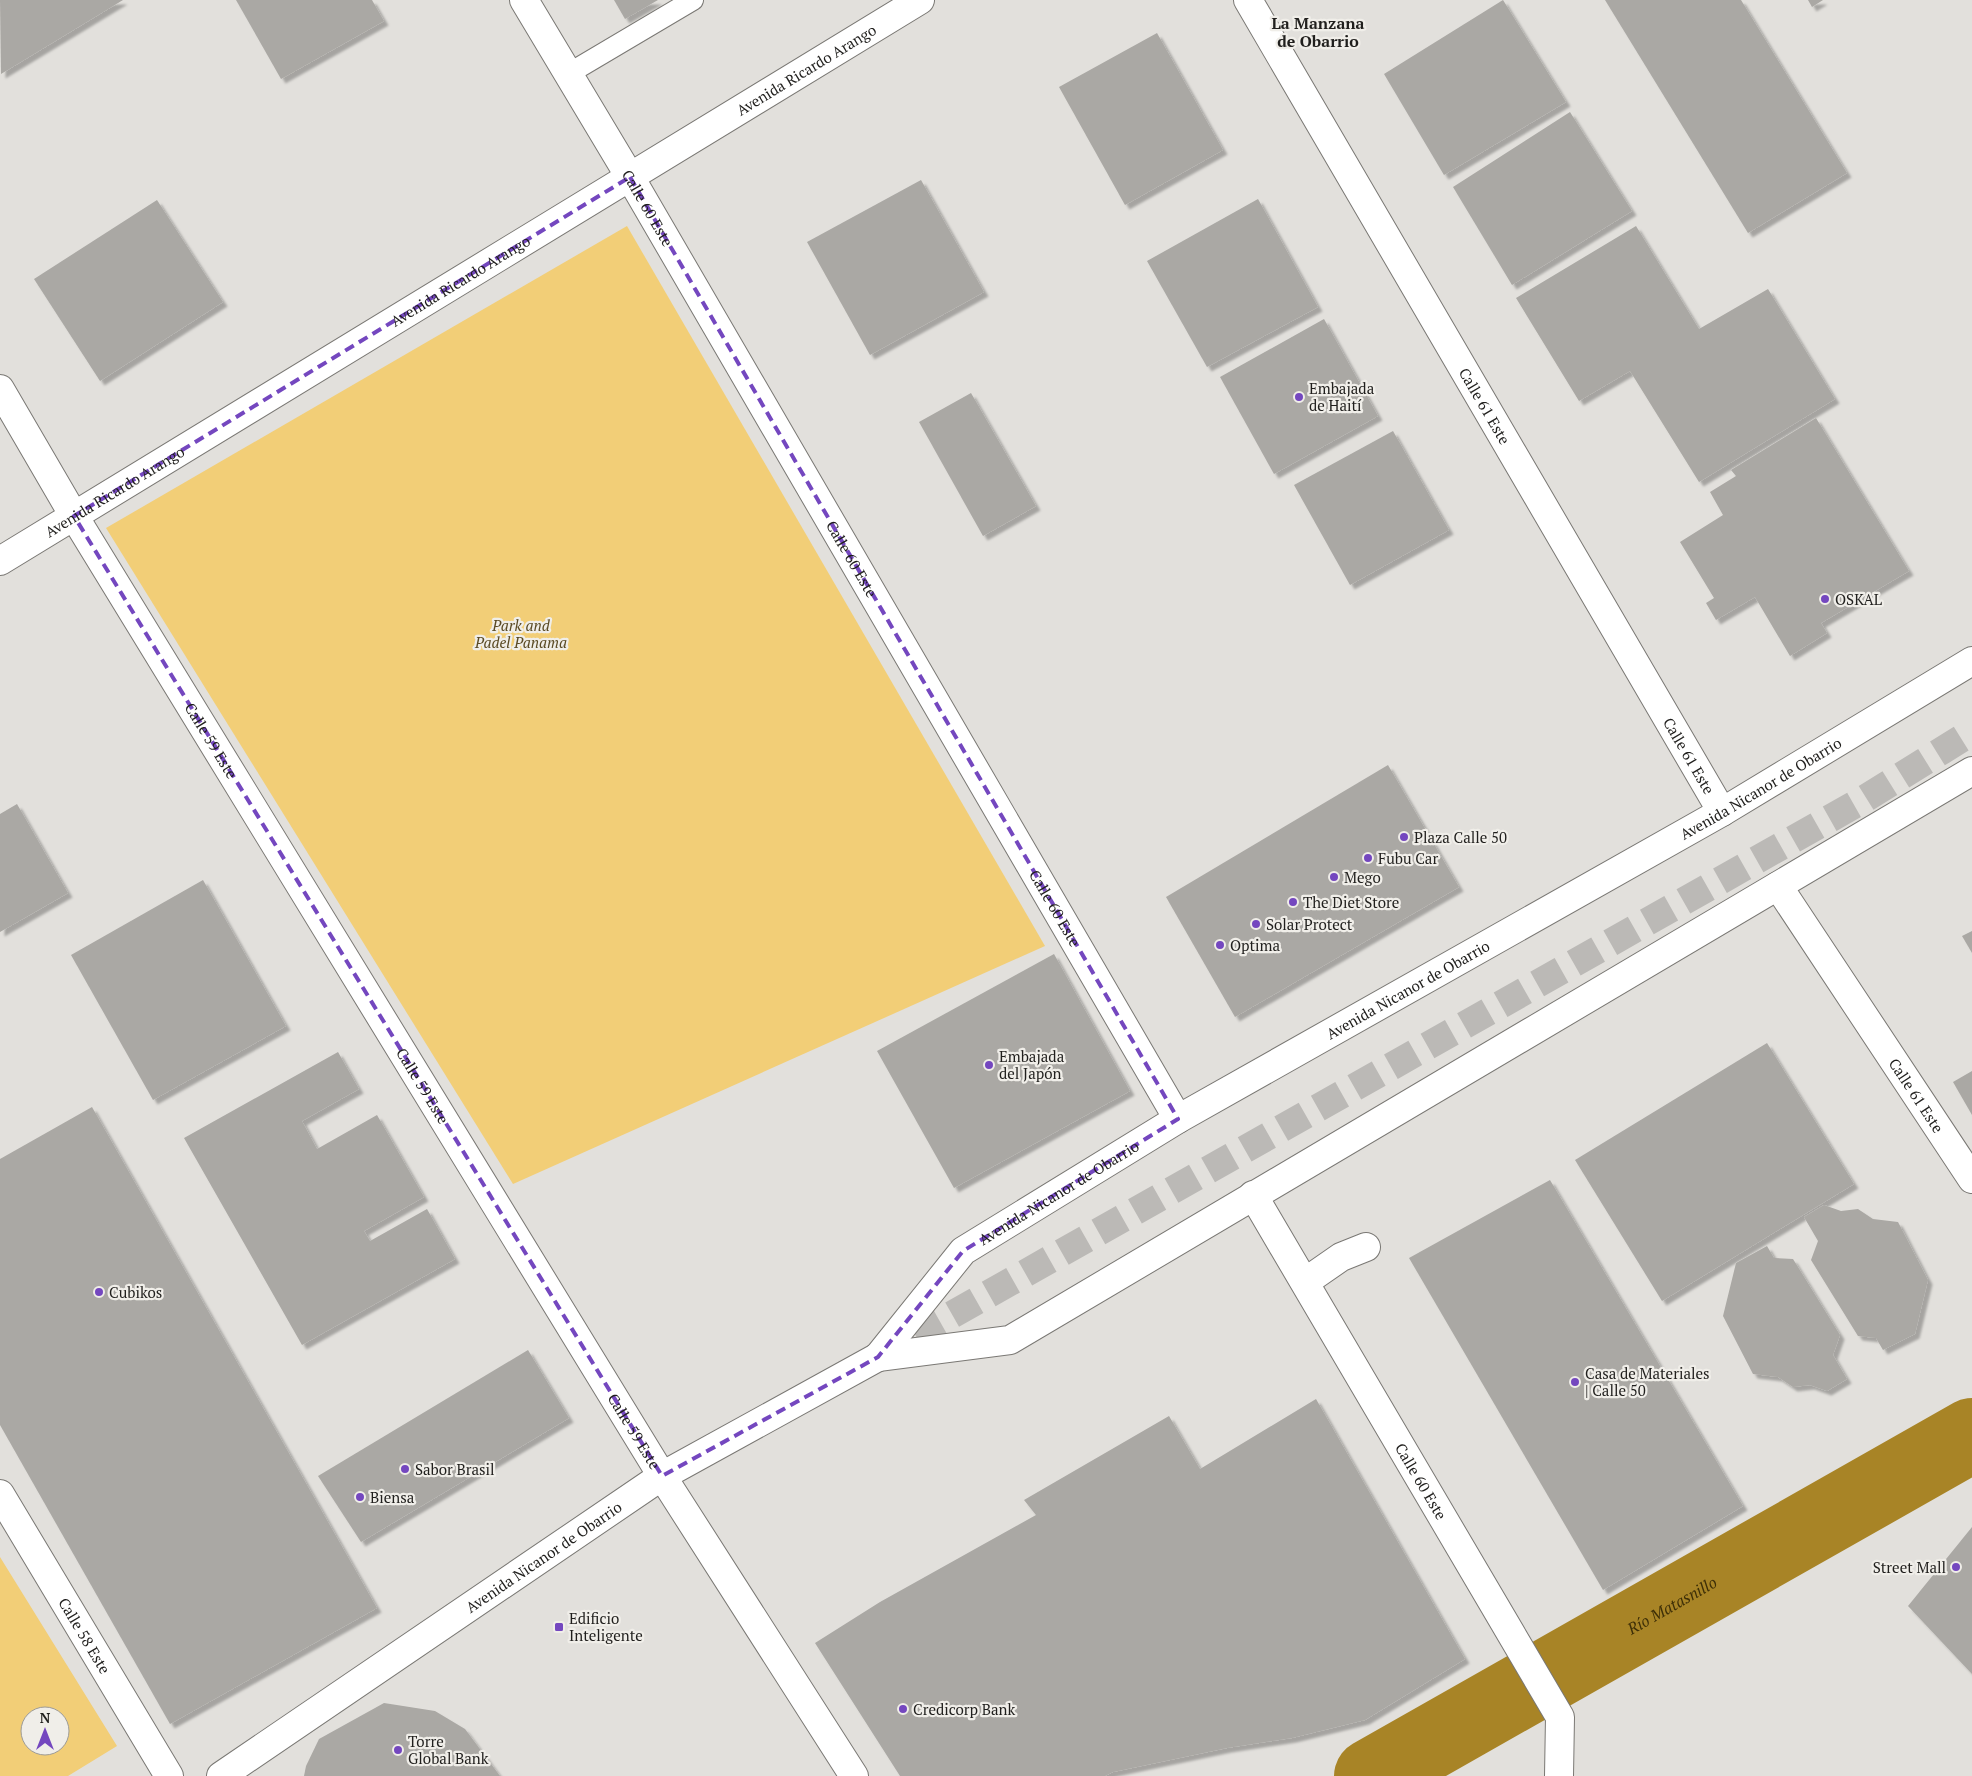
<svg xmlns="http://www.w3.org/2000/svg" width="1972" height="1776" font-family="'PT Serif',serif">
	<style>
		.green { fill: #f2ce77; fill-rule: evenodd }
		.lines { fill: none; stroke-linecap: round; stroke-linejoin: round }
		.river { stroke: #a88426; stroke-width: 74 }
		.building { fill: #aaa8a4; filter: url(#shadow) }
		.secondary-tunnel { stroke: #bbb9b6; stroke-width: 28; stroke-dasharray: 28 14; stroke-linecap: butt }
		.service-casing { stroke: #7a7874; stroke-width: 22 }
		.minor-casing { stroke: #7a7874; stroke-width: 30 }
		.tertiary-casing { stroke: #7a7874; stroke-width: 30 }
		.secondary-casing { stroke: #7a7874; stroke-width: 30 }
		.service { stroke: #fff; stroke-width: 20 }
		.minor { stroke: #fff; stroke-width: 28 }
		.tertiary { stroke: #fff; stroke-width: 28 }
		.secondary { stroke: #fff; stroke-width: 28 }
		.marked { fill: none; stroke: #7447bf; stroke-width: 4; stroke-dasharray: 10 6; stroke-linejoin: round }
		.poi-dot { fill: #7447bf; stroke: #f0eee9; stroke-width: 2 }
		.labels { text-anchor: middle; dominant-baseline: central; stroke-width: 4.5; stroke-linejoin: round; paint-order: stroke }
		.street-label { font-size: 15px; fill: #201f1d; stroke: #f0eee9 }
		.poi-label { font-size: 15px; fill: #201f1d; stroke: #f0eee9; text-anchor: start }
		.park-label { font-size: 15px; font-style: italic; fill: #5a4a24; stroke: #f0eee9 }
		.neighbourhood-label { font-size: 16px; font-weight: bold; fill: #201f1d; stroke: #f0eee9 }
		.water-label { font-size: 16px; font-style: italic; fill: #3e2f07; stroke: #f0eee9 }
	</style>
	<defs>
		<filter id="shadow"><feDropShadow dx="4.5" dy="4.5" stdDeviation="1" flood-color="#0004"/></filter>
	</defs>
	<rect width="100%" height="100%" fill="#e2e0dc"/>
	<!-- green -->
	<g class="green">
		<polygon points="627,226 1045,946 513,1184 106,528"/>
		<path d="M0,1557L117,1746L68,1776H0ZM30,1716H60V1746H30Z"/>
	</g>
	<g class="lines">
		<!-- river -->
		<path class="river" id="s1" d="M1371,1776L1972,1435"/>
	</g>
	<!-- building -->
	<g class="building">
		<polygon points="0,0 123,0 1,74"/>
		<polygon points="236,0 372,0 384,21 281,79"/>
		<polygon points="614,0 658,0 625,19"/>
		<polygon points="1503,0 1566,102 1444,175 1384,74"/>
		<polygon points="1605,0 1741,0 1847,173 1748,233"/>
		<polygon points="1808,0 1823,0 1812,7"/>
		<polygon points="1157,33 1223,150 1125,205 1059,87"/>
		<polygon points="1570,112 1632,211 1512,285 1453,187"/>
		<polygon points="921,180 984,292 870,355 807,242"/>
		<polygon points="1258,199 1318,307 1207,367 1147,261"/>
		<polygon points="157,200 223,302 100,381 34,279"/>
		<polygon points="1636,226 1699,329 1768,289 1835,399 1699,482 1630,371 1579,401 1516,298"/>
		<polygon points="1324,319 1378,416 1274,474 1220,377"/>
		<polygon points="971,393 1036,506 983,536 919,422"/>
		<polygon points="1816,418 1909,571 1821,623 1827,633 1790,656 1755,597 1716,620 1706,603 1714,598 1680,542 1723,515 1710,492 1736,476 1731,470"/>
		<polygon points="1393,431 1449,530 1350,585 1294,485"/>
		<polygon points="1388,765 1459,887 1235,1017 1166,897"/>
		<polygon points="17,804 68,893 0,932 0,814"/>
		<polygon points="203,880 286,1026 153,1100 71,955"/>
		<polygon points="1972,931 1972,953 1962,936"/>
		<polygon points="1054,954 1130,1091 954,1188 877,1051"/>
		<polygon points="1767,1043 1854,1184 1662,1301 1575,1160"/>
		<polygon points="338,1052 359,1089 302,1121 317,1149 377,1115 424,1197 364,1231 370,1241 427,1209 455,1259 302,1345 184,1138"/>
		<polygon points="1972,1071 1972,1115 1953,1082"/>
		<polygon points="92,1107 377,1608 170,1724 0,1425 0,1159"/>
		<polygon points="1550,1180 1743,1506 1603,1590 1409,1258"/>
		<polygon points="1824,1205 1841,1211 1858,1209 1873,1219 1898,1222 1928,1280 1915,1334 1883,1350 1876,1338 1858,1336 1811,1260 1818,1241 1804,1217"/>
		<polygon points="1767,1246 1774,1258 1793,1259 1840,1335 1833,1355 1847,1379 1827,1391 1810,1385 1793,1387 1778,1377 1753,1374 1723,1316 1736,1263"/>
		<polygon points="528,1350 569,1418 361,1542 318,1476"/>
		<polygon points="1316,1399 1465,1659 1365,1720 1292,1738 1227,1748 1113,1772 1105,1776 900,1776 815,1643 880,1602 1036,1515 1024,1500 1169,1416 1200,1469"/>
		<polygon points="1972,1527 1972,1674 1908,1606"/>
		<polygon points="384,1703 435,1711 465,1729 500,1776 304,1776 306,1766 319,1739"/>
	</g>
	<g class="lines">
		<!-- secondary-tunnel -->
		<polyline class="secondary-tunnel" points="879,1356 1861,801 1972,732"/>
		<defs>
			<polyline id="service" points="568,74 693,0"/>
			<g id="minor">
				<path id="s2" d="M524,0L630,177L1178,1119"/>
				<path id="s3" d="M1248,0L1722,812"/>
				<path id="s4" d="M0,389L74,516L662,1476L854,1776"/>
				<path id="s5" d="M0,561L920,0"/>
				<path id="s6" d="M1778,886L1972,1179"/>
				<path id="s7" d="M1253,1195L1560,1717L1559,1776"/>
				<polyline points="1305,1282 1341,1257 1366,1247"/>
				<path id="s8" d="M0,1494L169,1776"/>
			</g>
			<g id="tertiary">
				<path id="s9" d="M878,1357L963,1251L1178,1119L1722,812L1972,661"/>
				<polyline points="878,1357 1010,1340 1972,771"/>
			</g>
			<g id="secondary">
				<path id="s10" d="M221,1776L662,1476L878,1357"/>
			</g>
		</defs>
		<!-- service casing -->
		<use href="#service" class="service-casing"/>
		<!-- minor casing -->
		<use href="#minor" class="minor-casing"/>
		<!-- tertiary casing -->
		<use href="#tertiary" class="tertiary-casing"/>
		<!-- secondary casing -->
		<use href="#secondary" class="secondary-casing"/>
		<!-- service -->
		<use href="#service" class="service"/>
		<!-- minor -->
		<use href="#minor" class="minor"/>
		<!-- tertiary -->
		<use href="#tertiary" class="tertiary"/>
		<!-- secondary -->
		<use href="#secondary" class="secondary"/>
	</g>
	<!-- marked area -->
	<path class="marked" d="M630,177L1178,1119L963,1251L878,1357L662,1476L74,516Z"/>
	<!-- markers -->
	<g class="poi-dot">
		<circle cx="1299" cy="397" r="5"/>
		<circle cx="1825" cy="599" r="5"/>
		<circle cx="1404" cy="837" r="5"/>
		<circle cx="1368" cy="858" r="5"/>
		<circle cx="1334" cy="877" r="5"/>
		<circle cx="1293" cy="902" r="5"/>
		<circle cx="1256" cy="924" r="5"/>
		<circle cx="1220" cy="945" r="5"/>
		<circle cx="989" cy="1065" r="5"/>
		<circle cx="99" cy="1292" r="5"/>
		<circle cx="1575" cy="1382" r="5"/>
		<circle cx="405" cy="1469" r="5"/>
		<circle cx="360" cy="1497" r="5"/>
		<circle cx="1956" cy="1567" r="5"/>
		<rect x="554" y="1622" width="10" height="10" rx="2.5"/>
		<circle cx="903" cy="1709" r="5"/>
		<circle cx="398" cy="1750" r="5"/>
	</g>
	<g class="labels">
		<!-- street labels -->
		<g class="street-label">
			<text stroke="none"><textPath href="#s5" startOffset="944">Avenida Ricardo Arango</textPath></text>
			<text stroke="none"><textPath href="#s2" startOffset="242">Calle 60 Este</textPath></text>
			<text stroke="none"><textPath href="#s5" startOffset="539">Avenida Ricardo Arango</textPath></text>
			<text stroke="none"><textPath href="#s3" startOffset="470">Calle 61 Este</textPath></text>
			<text stroke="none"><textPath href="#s5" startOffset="134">Avenida Ricardo Arango</textPath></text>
			<text stroke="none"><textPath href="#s2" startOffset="648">Calle 60 Este</textPath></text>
			<text stroke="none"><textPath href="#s4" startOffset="410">Calle 59 Este</textPath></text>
			<text stroke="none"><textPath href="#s3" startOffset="875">Calle 61 Este</textPath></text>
			<text stroke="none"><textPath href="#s9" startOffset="1058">Avenida Nicanor de Obarrio</textPath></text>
			<text stroke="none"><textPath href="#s2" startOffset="1052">Calle 60 Este</textPath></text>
			<text stroke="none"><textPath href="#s9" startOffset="652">Avenida Nicanor de Obarrio</textPath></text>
			<text stroke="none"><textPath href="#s4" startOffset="815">Calle 59 Este</textPath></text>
			<text stroke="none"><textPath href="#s6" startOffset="251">Calle 61 Este</textPath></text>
			<text stroke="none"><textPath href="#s9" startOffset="248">Avenida Nicanor de Obarrio</textPath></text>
			<text stroke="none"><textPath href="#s4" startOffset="1220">Calle 59 Este</textPath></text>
			<text stroke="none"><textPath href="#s7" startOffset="332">Calle 60 Este</textPath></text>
			<text stroke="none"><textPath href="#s10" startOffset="390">Avenida Nicanor de Obarrio</textPath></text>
			<text stroke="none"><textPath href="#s8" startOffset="165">Calle 58 Este</textPath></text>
		</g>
		<!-- poi labels -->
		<g class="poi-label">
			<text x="1309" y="388">Embajada<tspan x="1309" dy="17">de Haití</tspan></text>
			<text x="1835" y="599">OSKAL</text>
			<text x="1414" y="837">Plaza Calle 50</text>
			<text x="1378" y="858">Fubu Car</text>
			<text x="1344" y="877">Mego</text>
			<text x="1303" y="902">The Diet Store</text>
			<text x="1266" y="924">Solar Protect</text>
			<text x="1230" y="945">Optima</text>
			<text x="999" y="1056">Embajada<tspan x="999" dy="17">del Japón</tspan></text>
			<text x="109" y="1292">Cubikos</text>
			<text x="1585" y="1373">Casa de Materiales<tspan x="1585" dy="17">| Calle 50</tspan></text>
			<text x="415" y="1469">Sabor Brasil</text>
			<text x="370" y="1497">Biensa</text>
			<text x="1946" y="1567" text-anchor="end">Street Mall</text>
			<text x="569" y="1618">Edificio<tspan x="569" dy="17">Inteligente</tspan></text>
			<text x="913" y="1709">Credicorp Bank</text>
			<text x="408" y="1741">Torre<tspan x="408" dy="17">Global Bank</tspan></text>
		</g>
		<!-- park labels -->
		<g class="park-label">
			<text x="521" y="625">Park and<tspan x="521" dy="17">Padel Panama</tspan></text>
		</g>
		<!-- neighbourhood labels -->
		<g class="neighbourhood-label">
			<text x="1318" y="23">La Manzana<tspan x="1318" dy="18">de Obarrio</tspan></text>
		</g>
		<!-- water labels -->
		<g class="water-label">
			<text stroke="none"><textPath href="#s1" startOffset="346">Río Matasnillo</textPath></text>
		</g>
	</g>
	<!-- north arrow -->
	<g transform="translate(45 1731)"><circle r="24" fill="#f0eee9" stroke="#9d9b97"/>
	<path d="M0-4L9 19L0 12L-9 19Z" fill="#7447bf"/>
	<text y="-8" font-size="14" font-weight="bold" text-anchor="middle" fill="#201f1d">N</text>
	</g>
</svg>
